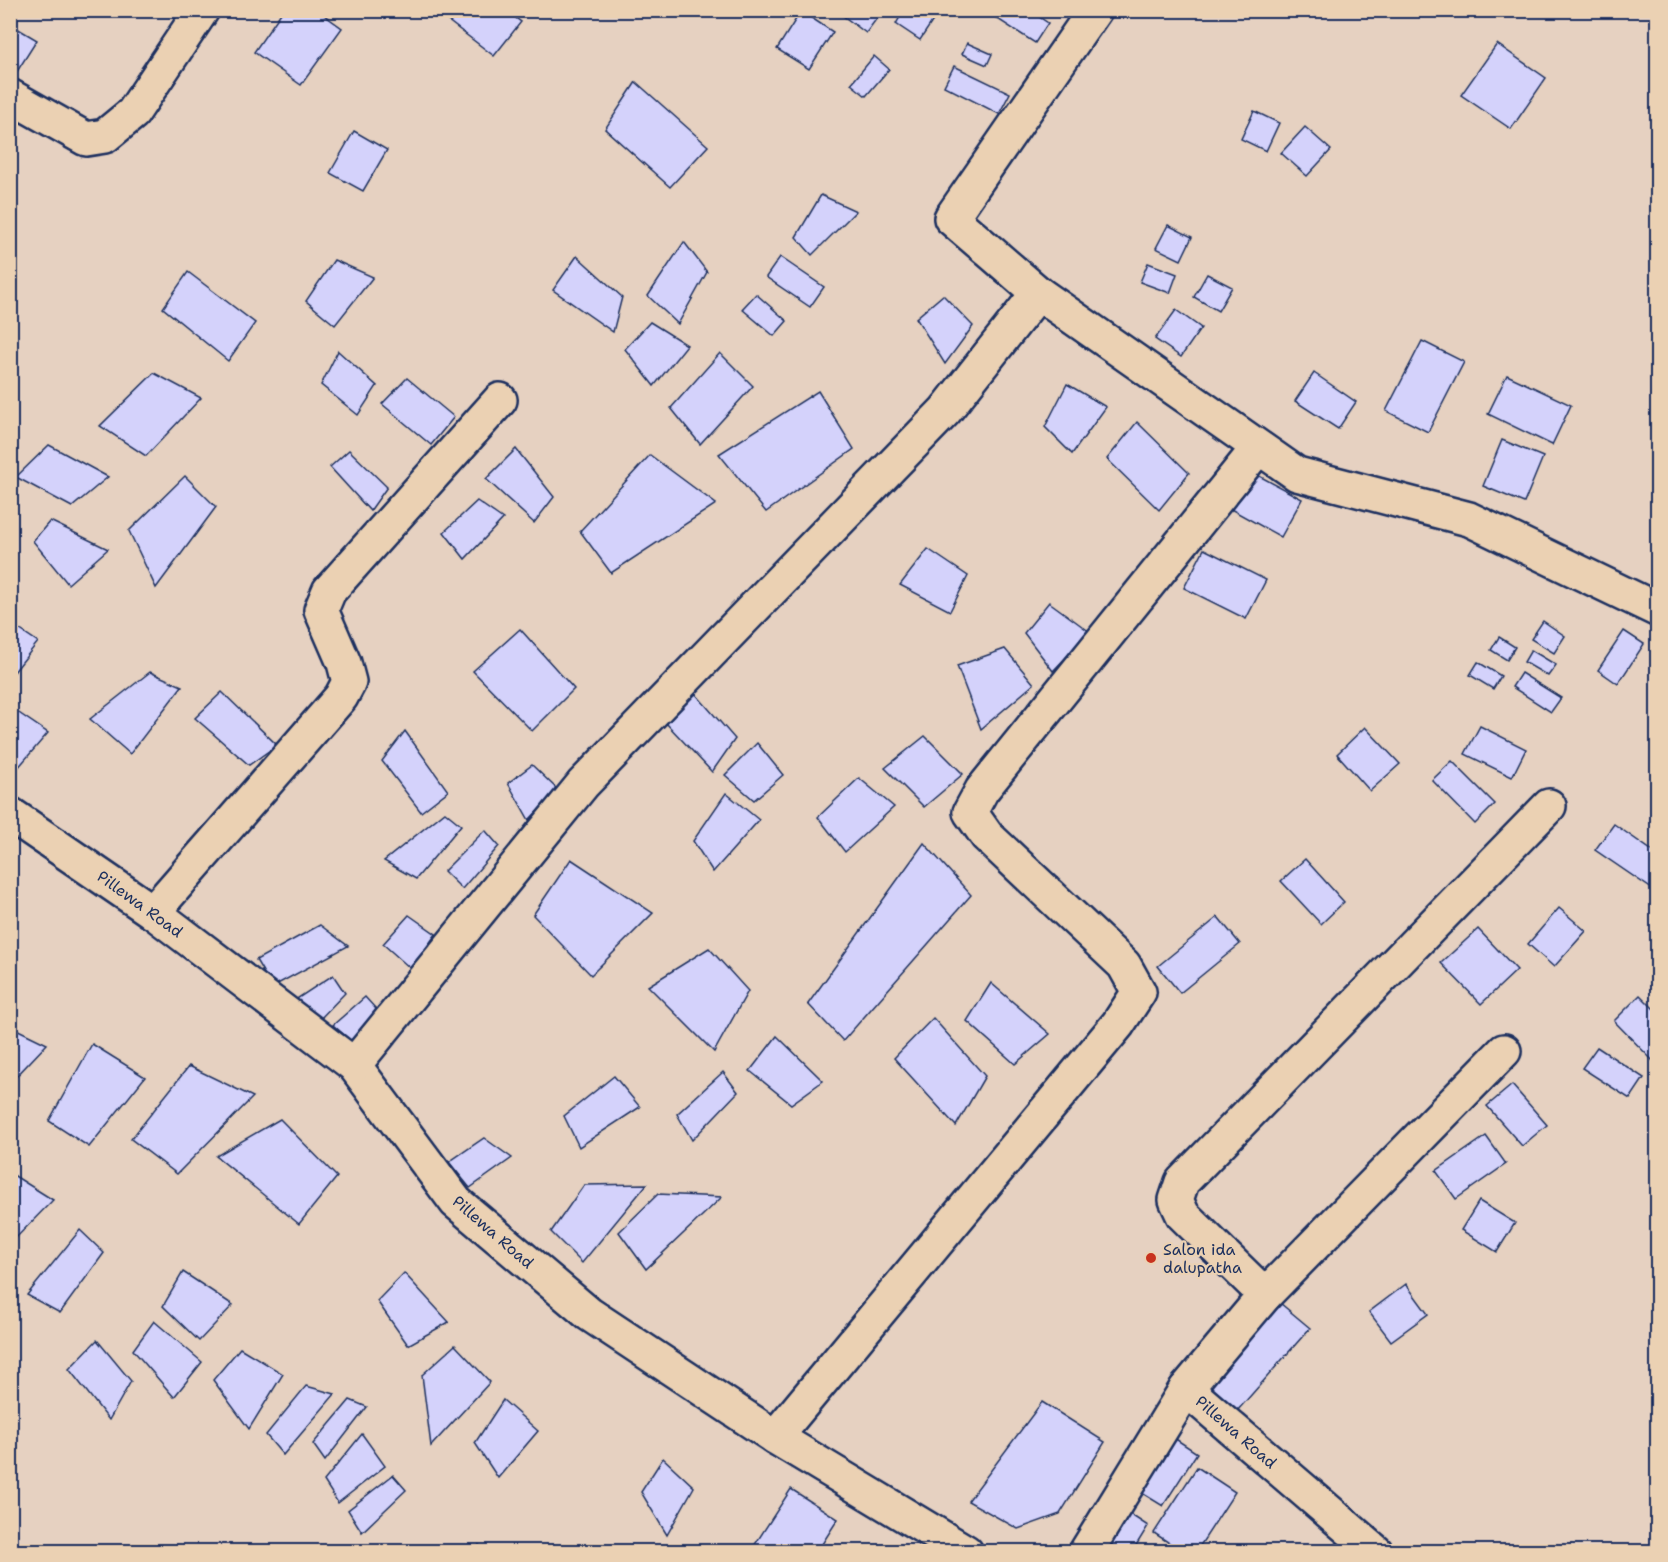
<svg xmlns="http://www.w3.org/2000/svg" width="1668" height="1562" font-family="'Shantell Sans',sans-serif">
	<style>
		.building { fill: #d4d2fb; stroke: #1b2f5e; stroke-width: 1.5 }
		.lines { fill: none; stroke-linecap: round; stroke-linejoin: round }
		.minor-casing { stroke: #1b2f5e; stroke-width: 38 }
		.minor { stroke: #ebd1b3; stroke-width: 33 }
		.poi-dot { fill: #c8321e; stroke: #ebd1b3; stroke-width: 2 }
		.labels { text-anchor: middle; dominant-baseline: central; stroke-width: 4.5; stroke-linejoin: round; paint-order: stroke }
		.street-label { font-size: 16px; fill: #1b2f5e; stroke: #ebd1b3 }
		.poi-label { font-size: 16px; fill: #1b2f5e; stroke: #ebd1b3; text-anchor: start }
	</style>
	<rect width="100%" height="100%" fill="#e6d1c1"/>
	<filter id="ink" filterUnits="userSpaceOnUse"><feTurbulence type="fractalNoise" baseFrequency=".0167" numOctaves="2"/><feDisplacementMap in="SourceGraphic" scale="12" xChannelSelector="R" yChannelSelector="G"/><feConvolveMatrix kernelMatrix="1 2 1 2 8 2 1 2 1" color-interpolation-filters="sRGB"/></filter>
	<g filter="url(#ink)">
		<!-- building -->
		<g class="building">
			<polygon points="283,10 317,10 342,28 301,85 254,52"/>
			<polygon points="434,10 505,10 521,22 494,56"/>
			<polygon points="846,10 883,10 866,33 842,15"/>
			<polygon points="904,10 940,10 920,40 896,24"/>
			<polygon points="993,10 1029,10 1048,23 1035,43 990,14"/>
			<polygon points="801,11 833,32 809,69 777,49"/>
			<polygon points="10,24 37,40 11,81 10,81"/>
			<polygon points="967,43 992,54 987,65 962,54"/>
			<polygon points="1497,44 1546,78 1511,129 1461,95"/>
			<polygon points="874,56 889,69 866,96 851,84"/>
			<polygon points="954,66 1010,93 999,114 944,86"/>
			<polygon points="636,82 708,146 670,187 605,129"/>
			<polygon points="1254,111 1279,123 1266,151 1241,139"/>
			<polygon points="1305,127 1331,150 1307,176 1281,153"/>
			<polygon points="354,131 387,150 363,191 330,173"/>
			<polygon points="821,195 856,211 812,255 796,237"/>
			<polygon points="1168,225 1192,237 1181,260 1156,248"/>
			<polygon points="684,242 707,272 678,324 648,296"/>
			<polygon points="577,256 622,297 613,332 553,290"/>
			<polygon points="780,257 824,287 810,307 766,277"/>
			<polygon points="334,260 373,277 335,325 306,301"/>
			<polygon points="1148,263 1177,274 1170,293 1140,282"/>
			<polygon points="188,272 255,323 228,361 163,308"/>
			<polygon points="1207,274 1232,287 1218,311 1194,297"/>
			<polygon points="756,294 787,321 774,336 742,309"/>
			<polygon points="943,295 973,326 945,364 916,318"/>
			<polygon points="1176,310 1201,328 1181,357 1155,339"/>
			<polygon points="650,322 687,345 654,386 625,349"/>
			<polygon points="1422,341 1464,362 1428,432 1386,411"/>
			<polygon points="338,351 377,386 358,415 321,385"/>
			<polygon points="720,353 753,386 700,444 671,408"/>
			<polygon points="154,373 201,398 146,456 100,426"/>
			<polygon points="1314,373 1356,402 1338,429 1295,401"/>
			<polygon points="1507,375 1571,405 1552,445 1488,414"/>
			<polygon points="407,378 454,417 431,445 382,404"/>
			<polygon points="1067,384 1106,407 1072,454 1045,427"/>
			<polygon points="818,391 854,449 766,512 719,454"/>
			<polygon points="1137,422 1189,473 1159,510 1107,459"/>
			<polygon points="1502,440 1543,457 1524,503 1483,486"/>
			<polygon points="49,445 108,477 72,507 16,477"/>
			<polygon points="516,449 554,497 534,523 486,479"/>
			<polygon points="349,450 387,487 370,511 330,467"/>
			<polygon points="650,455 716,504 611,573 580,531"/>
			<polygon points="1248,470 1302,499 1281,537 1227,507"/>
			<polygon points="185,476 216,507 156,588 129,531"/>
			<polygon points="477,501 503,519 465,559 444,532"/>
			<polygon points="50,521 108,549 68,584 33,541"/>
			<polygon points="928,549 968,576 950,611 900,585"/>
			<polygon points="1204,549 1266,580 1246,619 1184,588"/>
			<polygon points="1049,602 1090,632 1053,671 1024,633"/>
			<polygon points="1543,621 1565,636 1554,653 1531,639"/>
			<polygon points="10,623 38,642 10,677"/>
			<polygon points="520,629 574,689 532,731 473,671"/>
			<polygon points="1624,631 1644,644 1618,684 1598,670"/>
			<polygon points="1499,637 1515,647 1507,660 1491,650"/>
			<polygon points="1005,649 1034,684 981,729 957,666"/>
			<polygon points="1531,650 1556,665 1548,676 1524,662"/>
			<polygon points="1478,662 1501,676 1493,689 1470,675"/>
			<polygon points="150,672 182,686 130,754 90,719"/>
			<polygon points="1521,673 1561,698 1551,712 1512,687"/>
			<polygon points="222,692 277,745 249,765 195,718"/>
			<polygon points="694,692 735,739 712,772 666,723"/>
			<polygon points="10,707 48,733 10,777"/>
			<polygon points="1480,726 1526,749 1512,777 1465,754"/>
			<polygon points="1365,727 1400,764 1370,791 1337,754"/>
			<polygon points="405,731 448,791 421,812 382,761"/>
			<polygon points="925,736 963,774 924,807 885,768"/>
			<polygon points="757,743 783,775 754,800 725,775"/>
			<polygon points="1452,761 1495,804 1475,824 1432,780"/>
			<polygon points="532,765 558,790 529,820 508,783"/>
			<polygon points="859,778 894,807 845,852 818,817"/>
			<polygon points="726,793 759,820 713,872 693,841"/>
			<polygon points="445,812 461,825 416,879 384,861"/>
			<polygon points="1614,824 1658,855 1658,887 1655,891 1595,850"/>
			<polygon points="485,830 499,846 462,889 444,871"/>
			<polygon points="924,843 971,895 843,1041 808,1004"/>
			<polygon points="571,859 653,913 591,975 533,915"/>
			<polygon points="1305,859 1344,902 1321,924 1281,881"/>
			<polygon points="1559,908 1586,931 1554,967 1528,944"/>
			<polygon points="409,915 436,934 411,969 383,944"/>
			<polygon points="1218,917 1240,944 1180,993 1158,966"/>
			<polygon points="320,925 348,946 272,987 256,960"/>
			<polygon points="1478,929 1517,970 1481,1004 1441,963"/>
			<polygon points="709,948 748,991 714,1052 648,986"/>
			<polygon points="333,975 345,993 318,1021 295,1000"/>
			<polygon points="991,983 1050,1034 1015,1064 967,1021"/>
			<polygon points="1640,995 1658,1013 1658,1066 1614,1021"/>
			<polygon points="365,997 376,1009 356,1045 333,1025"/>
			<polygon points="933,1018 985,1076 956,1126 894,1058"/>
			<polygon points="10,1026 47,1044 10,1083"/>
			<polygon points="777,1036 823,1081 791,1104 750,1071"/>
			<polygon points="92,1044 145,1077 89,1147 49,1121"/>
			<polygon points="1597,1047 1644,1078 1630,1099 1582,1068"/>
			<polygon points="189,1066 253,1097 177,1174 131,1139"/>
			<polygon points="723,1072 738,1092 692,1140 677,1114"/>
			<polygon points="614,1076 640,1107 579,1147 564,1116"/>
			<polygon points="1512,1085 1547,1125 1522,1146 1487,1106"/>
			<polygon points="280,1119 337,1177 299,1224 216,1156"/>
			<polygon points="1486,1136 1506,1164 1456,1199 1436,1171"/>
			<polygon points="484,1138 512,1158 470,1188 449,1162"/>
			<polygon points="10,1173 53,1200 10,1244"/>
			<polygon points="647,1184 582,1263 551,1232 584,1185"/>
			<polygon points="658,1194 722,1197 646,1269 619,1232"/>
			<polygon points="1479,1201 1515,1223 1497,1252 1461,1230"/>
			<polygon points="80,1230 104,1253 60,1313 27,1295"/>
			<polygon points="183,1272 233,1305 199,1341 163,1306"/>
			<polygon points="404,1273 449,1322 408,1345 377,1301"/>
			<polygon points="1406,1284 1428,1314 1391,1341 1369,1312"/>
			<polygon points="1280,1303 1310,1328 1230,1419 1202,1394"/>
			<polygon points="154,1321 202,1362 174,1397 133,1350"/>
			<polygon points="97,1340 131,1381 109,1420 69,1369"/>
			<polygon points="455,1345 490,1382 431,1446 422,1375"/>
			<polygon points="240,1348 283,1374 249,1429 213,1380"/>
			<polygon points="306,1386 335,1394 283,1455 266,1435"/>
			<polygon points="350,1400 367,1407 325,1461 313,1444"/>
			<polygon points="503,1400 538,1431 498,1478 475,1443"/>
			<polygon points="1042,1402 1105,1442 1060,1514 1018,1529 968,1501"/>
			<polygon points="362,1434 385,1466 338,1503 324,1481"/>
			<polygon points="1171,1436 1197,1453 1163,1506 1137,1490"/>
			<polygon points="663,1458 694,1487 667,1535 641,1492"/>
			<polygon points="1197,1467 1235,1492 1196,1552 1183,1552 1154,1533"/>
			<polygon points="393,1475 406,1490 362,1532 348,1510"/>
			<polygon points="791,1489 838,1519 817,1552 756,1552 752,1549"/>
			<polygon points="1125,1511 1148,1526 1132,1552 1100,1552"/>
			<polygon points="479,1545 487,1552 475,1552"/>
		</g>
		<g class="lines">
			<defs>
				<g id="minor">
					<polyline points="1095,10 951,218 1038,293 1297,474 1469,519 1658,610"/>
					<polyline points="10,96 86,139 105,136 133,113 202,10"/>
					<polyline points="10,814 153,912 354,1065 456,1202 589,1314 775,1437 966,1552"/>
					<polyline points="153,912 341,697 349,682 344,663 321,610 329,591 500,400"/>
					<polyline points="354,1065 583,784 945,411 1038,293"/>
					<polyline points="1265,1295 1183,1215 1176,1200 1182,1182 1549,806"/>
					<polyline points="1186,1389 1265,1295 1504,1051"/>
					<polyline points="775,1437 1118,1024 1139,992 1124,965 987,836 970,812 982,790 1258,448"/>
					<polyline points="1086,1552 1186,1389 1376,1552"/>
				</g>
			</defs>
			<!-- minor casing -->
			<use href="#minor" class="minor-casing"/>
			<!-- minor -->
			<use href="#minor" class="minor"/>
		</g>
	</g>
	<!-- markers -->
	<circle class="poi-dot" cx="1151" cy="1258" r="6"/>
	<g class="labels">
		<!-- street labels -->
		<g class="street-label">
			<text transform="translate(140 904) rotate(36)">Pillewa Road</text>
			<text transform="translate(493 1232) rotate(41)">Pillewa Road</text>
			<text transform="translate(1236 1432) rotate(41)">Pillewa Road</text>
		</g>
		<!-- poi labels -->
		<g class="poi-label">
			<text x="1163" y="1249">Salon ida<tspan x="1163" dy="18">dalupatha</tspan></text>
		</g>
	</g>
	<!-- margin -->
	<rect width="1668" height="1562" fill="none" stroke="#ebd1b3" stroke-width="36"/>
	<rect x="18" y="18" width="1632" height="1526" fill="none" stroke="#1b2f5e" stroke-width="2" filter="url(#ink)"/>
</svg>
